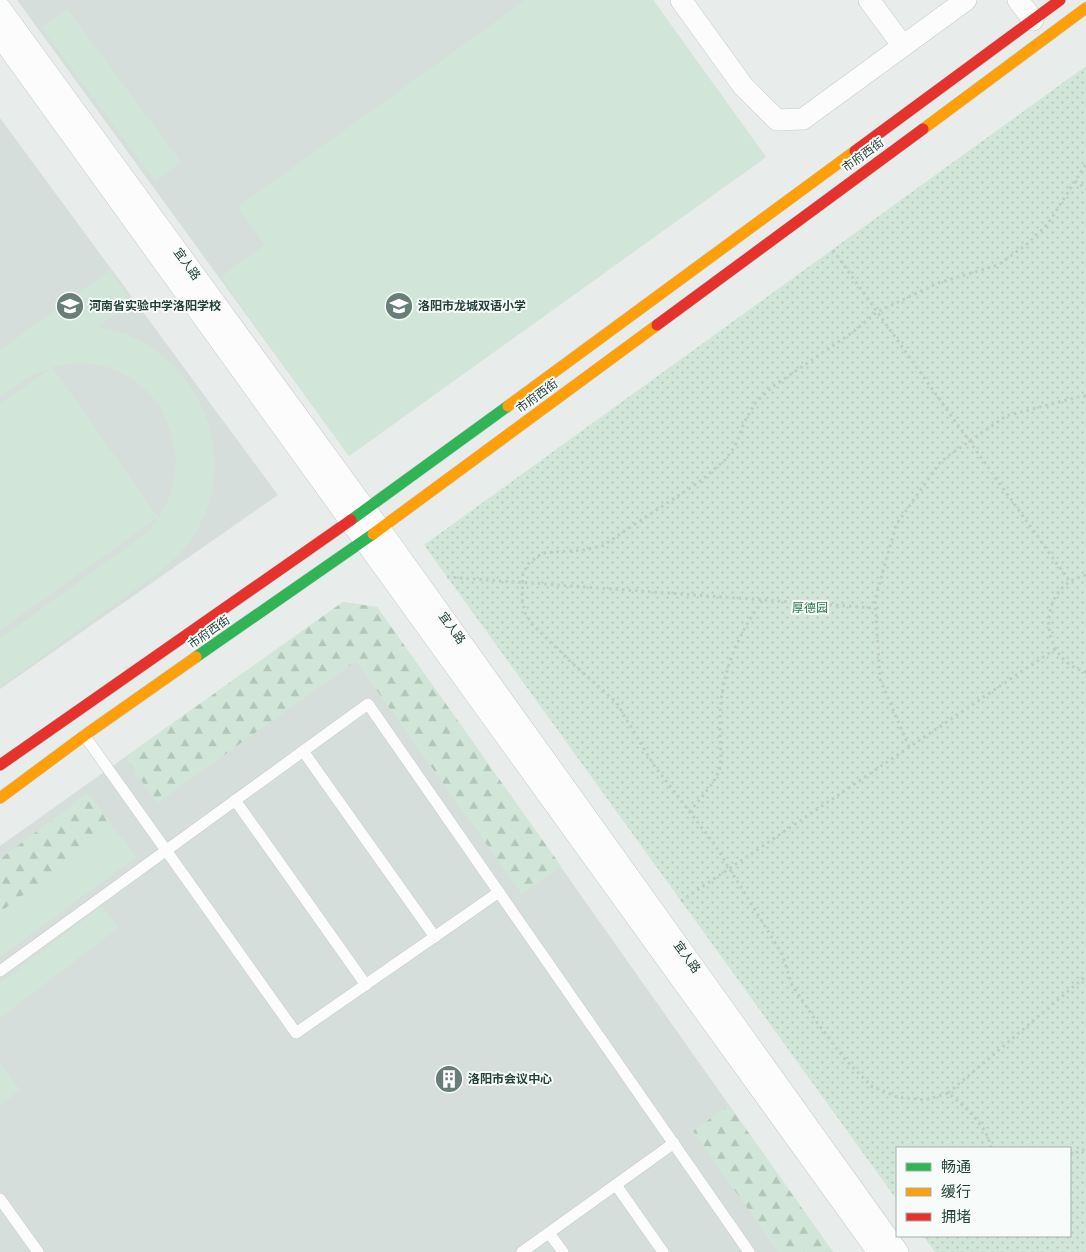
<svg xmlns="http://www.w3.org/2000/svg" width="1086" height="1252" font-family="'Varela Round','Noto Sans SC',sans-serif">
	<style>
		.built { fill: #d6dedb }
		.grass { fill: #d1e6d8 }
		.forest { fill: url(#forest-firs) }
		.park { fill: url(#park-dots) }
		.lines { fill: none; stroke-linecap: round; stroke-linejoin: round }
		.lane-casing { stroke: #c5cac8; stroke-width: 12 }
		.street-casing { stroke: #c5cac8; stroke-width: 22 }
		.fast-casing { stroke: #c3cbc8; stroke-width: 12 }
		.slow-casing { stroke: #c3cbc8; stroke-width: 12 }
		.jam-casing { stroke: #c3cbc8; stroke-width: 12 }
		.path { stroke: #c3ccca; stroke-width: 3; stroke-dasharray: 2.5 4; stroke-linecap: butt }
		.lane { stroke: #fcfcfc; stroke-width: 11 }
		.street { stroke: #fcfcfc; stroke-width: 21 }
		.fast { stroke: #30b455; stroke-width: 11 }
		.slow { stroke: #ff9f0a; stroke-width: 11 }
		.jam { stroke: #e5322d; stroke-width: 11 }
		.labels { text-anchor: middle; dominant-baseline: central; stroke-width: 4; stroke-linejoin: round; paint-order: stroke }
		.street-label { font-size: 12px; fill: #24423a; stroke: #f7fbf9 }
		.poi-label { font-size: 12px; font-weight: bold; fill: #24423a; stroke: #f7fbf9; text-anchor: start }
		.park-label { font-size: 12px; fill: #2d7a4b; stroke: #f7fbf9 }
	</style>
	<defs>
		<pattern id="forest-firs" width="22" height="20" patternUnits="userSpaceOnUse" patternTransform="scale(1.25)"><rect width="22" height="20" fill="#d1e6d8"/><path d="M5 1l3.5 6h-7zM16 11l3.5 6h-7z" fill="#b3c6ba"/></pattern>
		<pattern id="park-dots" width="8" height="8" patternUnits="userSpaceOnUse" patternTransform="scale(1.25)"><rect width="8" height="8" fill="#d1e6d8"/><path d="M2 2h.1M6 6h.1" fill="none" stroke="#b3c6ba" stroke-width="1.8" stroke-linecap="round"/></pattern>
	</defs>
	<rect width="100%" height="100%" fill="#e8edeb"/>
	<!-- built -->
	<g class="built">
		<polygon points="17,0 653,0 766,157 349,456"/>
		<polygon points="0,118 278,495 0,689"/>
		<polygon points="343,602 377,607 833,1252 0,1252 0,846"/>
	</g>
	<!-- grass -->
	<g class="grass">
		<polygon points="526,0 653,0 766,157 349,456 221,277 265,245 238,207"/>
		<polygon points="67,9 181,162 155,181 42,28"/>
		<path d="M110,271L132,302L97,327C189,340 244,446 198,528C188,546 174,560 158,573L0,687V639L147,533C216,456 151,341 52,367L158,517L0,630V404L51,368L30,376L0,397V350Z"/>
		<polygon points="114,828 136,857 0,957 0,912"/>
		<polygon points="102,906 118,928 0,1018 0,983"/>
		<polygon points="0,1064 20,1090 0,1105"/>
	</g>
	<!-- forest -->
	<g class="forest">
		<polygon points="343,602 377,607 561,866 522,894 356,661 157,803 125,757"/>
		<polygon points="88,793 114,828 0,912 0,859"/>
		<polygon points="729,1105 833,1252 778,1252 693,1131"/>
	</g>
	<!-- park -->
	<polygon class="park" points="1086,66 1086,1252 935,1252 923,1236 1070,1236 1070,1148 897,1148 897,1200 424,545"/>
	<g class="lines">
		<defs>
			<g id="lane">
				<polyline points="84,735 296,1033 499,892"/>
				<polyline points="303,751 435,937"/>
				<polyline points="235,800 366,985"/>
				<polyline points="0,971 368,704 749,1252"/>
				<polyline points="616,1185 663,1252"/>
				<polyline points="0,1199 38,1252"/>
				<polyline points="549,1233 563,1252"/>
				<polyline points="522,1252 674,1143"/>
			</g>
			<g id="street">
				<polyline points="681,0 743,86 777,120 803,119 966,0"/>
				<polyline points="869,0 903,46"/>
				<polyline points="1018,0 1033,20"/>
				<polyline points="0,8 380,529 898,1252"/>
				<polyline points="0,36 878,1252"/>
			</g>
			<g id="fast">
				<polyline points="351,520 508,406"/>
				<polyline points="196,657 373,534"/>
			</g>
			<g id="slow">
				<polyline points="923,129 1086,8"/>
				<polyline points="508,406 855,151"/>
				<polyline points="373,534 657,325"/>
				<polyline points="0,798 85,735 196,657"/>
			</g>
			<g id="jam">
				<polyline points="855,151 1060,0"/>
				<polyline points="657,325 923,129"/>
				<polyline points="0,765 351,520"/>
			</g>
		</defs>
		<!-- lane casing -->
		<use href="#lane" class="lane-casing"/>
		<!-- street casing -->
		<use href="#street" class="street-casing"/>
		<!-- fast casing -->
		<use href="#fast" class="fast-casing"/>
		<!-- slow casing -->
		<use href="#slow" class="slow-casing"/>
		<!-- jam casing -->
		<use href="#jam" class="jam-casing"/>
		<!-- path -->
		<g class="path">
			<polyline points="1075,181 1086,189"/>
			<polyline points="833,250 1070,582"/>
			<path d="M1086,575C1036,586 1037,659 1086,672"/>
			<polyline points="447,577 875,608"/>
			<polyline points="909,747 880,679 875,600 896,525 941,461 1006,416 1082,396 1086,396"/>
			<path d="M690,812C699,799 713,786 719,771C723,761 719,731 720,717C721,674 737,635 763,600"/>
			<polyline points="681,901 1055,649"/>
			<polyline points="948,1093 1086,976"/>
			<path d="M991,1148C987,1126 966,1107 948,1093L925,1100L897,1097L871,1086L845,1059L816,1021L792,985L782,954L715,845L653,764L616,702L573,664L532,624L525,613L522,599L523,574L528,564L542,553L584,550L602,546L702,480L726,459L735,446L745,421L755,403L772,387L853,332L877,312L938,283L998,265L1026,245L1047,225L1086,164"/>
			<polyline points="1070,1155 1086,1149"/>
		</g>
		<!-- lane -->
		<use href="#lane" class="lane"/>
		<!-- street -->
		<use href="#street" class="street"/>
		<!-- fast -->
		<use href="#fast" class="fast"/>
		<!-- slow -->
		<use href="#slow" class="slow"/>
		<!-- jam -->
		<use href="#jam" class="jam"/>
	</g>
	<!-- icons -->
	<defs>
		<symbol id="school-disc" viewBox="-11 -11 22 22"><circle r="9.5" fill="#697e78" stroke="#f7fbf9"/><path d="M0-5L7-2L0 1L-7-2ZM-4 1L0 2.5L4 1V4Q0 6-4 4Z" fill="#fff"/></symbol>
		<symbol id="building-disc" viewBox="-11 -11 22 22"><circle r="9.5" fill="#697e78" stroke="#f7fbf9"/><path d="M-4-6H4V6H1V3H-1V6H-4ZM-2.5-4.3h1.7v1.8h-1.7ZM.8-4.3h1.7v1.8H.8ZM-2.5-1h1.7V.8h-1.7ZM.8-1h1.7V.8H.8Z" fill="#fff"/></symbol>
	</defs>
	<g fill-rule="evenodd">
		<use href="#school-disc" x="54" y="290" width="32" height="32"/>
		<use href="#school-disc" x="383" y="290" width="32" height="32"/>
		<use href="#building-disc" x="433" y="1063" width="32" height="32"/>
	</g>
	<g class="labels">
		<!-- street labels -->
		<g class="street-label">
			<text transform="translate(863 155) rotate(-36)">市府西街</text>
			<text transform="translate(187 264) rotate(54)">宜人路</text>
			<text transform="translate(537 396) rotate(-36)">市府西街</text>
			<text transform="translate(452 628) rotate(54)">宜人路</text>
			<text transform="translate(209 632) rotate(-35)">市府西街</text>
			<text transform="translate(687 957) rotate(54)">宜人路</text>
		</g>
		<!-- poi labels -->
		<g class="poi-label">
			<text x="89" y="306">河南省实验中学洛阳学校</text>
			<text x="418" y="306">洛阳市龙城双语小学</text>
			<text x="468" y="1079">洛阳市会议中心</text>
		</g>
		<!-- park labels -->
		<g class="park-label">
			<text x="810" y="608">厚德园</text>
		</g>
	</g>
	<!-- legend -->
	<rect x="896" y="1147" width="175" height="90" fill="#f7fbf9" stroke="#a3b1ad"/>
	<rect x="906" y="1163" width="25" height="8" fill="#30b455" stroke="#a3b1ad"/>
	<text x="941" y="1172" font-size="15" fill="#24423a">畅通</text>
	<rect x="906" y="1188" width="25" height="8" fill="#ff9f0a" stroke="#a3b1ad"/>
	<text x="941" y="1197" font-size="15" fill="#24423a">缓行</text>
	<rect x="906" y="1213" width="25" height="8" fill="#e5322d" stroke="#a3b1ad"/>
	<text x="941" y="1222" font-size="15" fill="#24423a">拥堵</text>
</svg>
